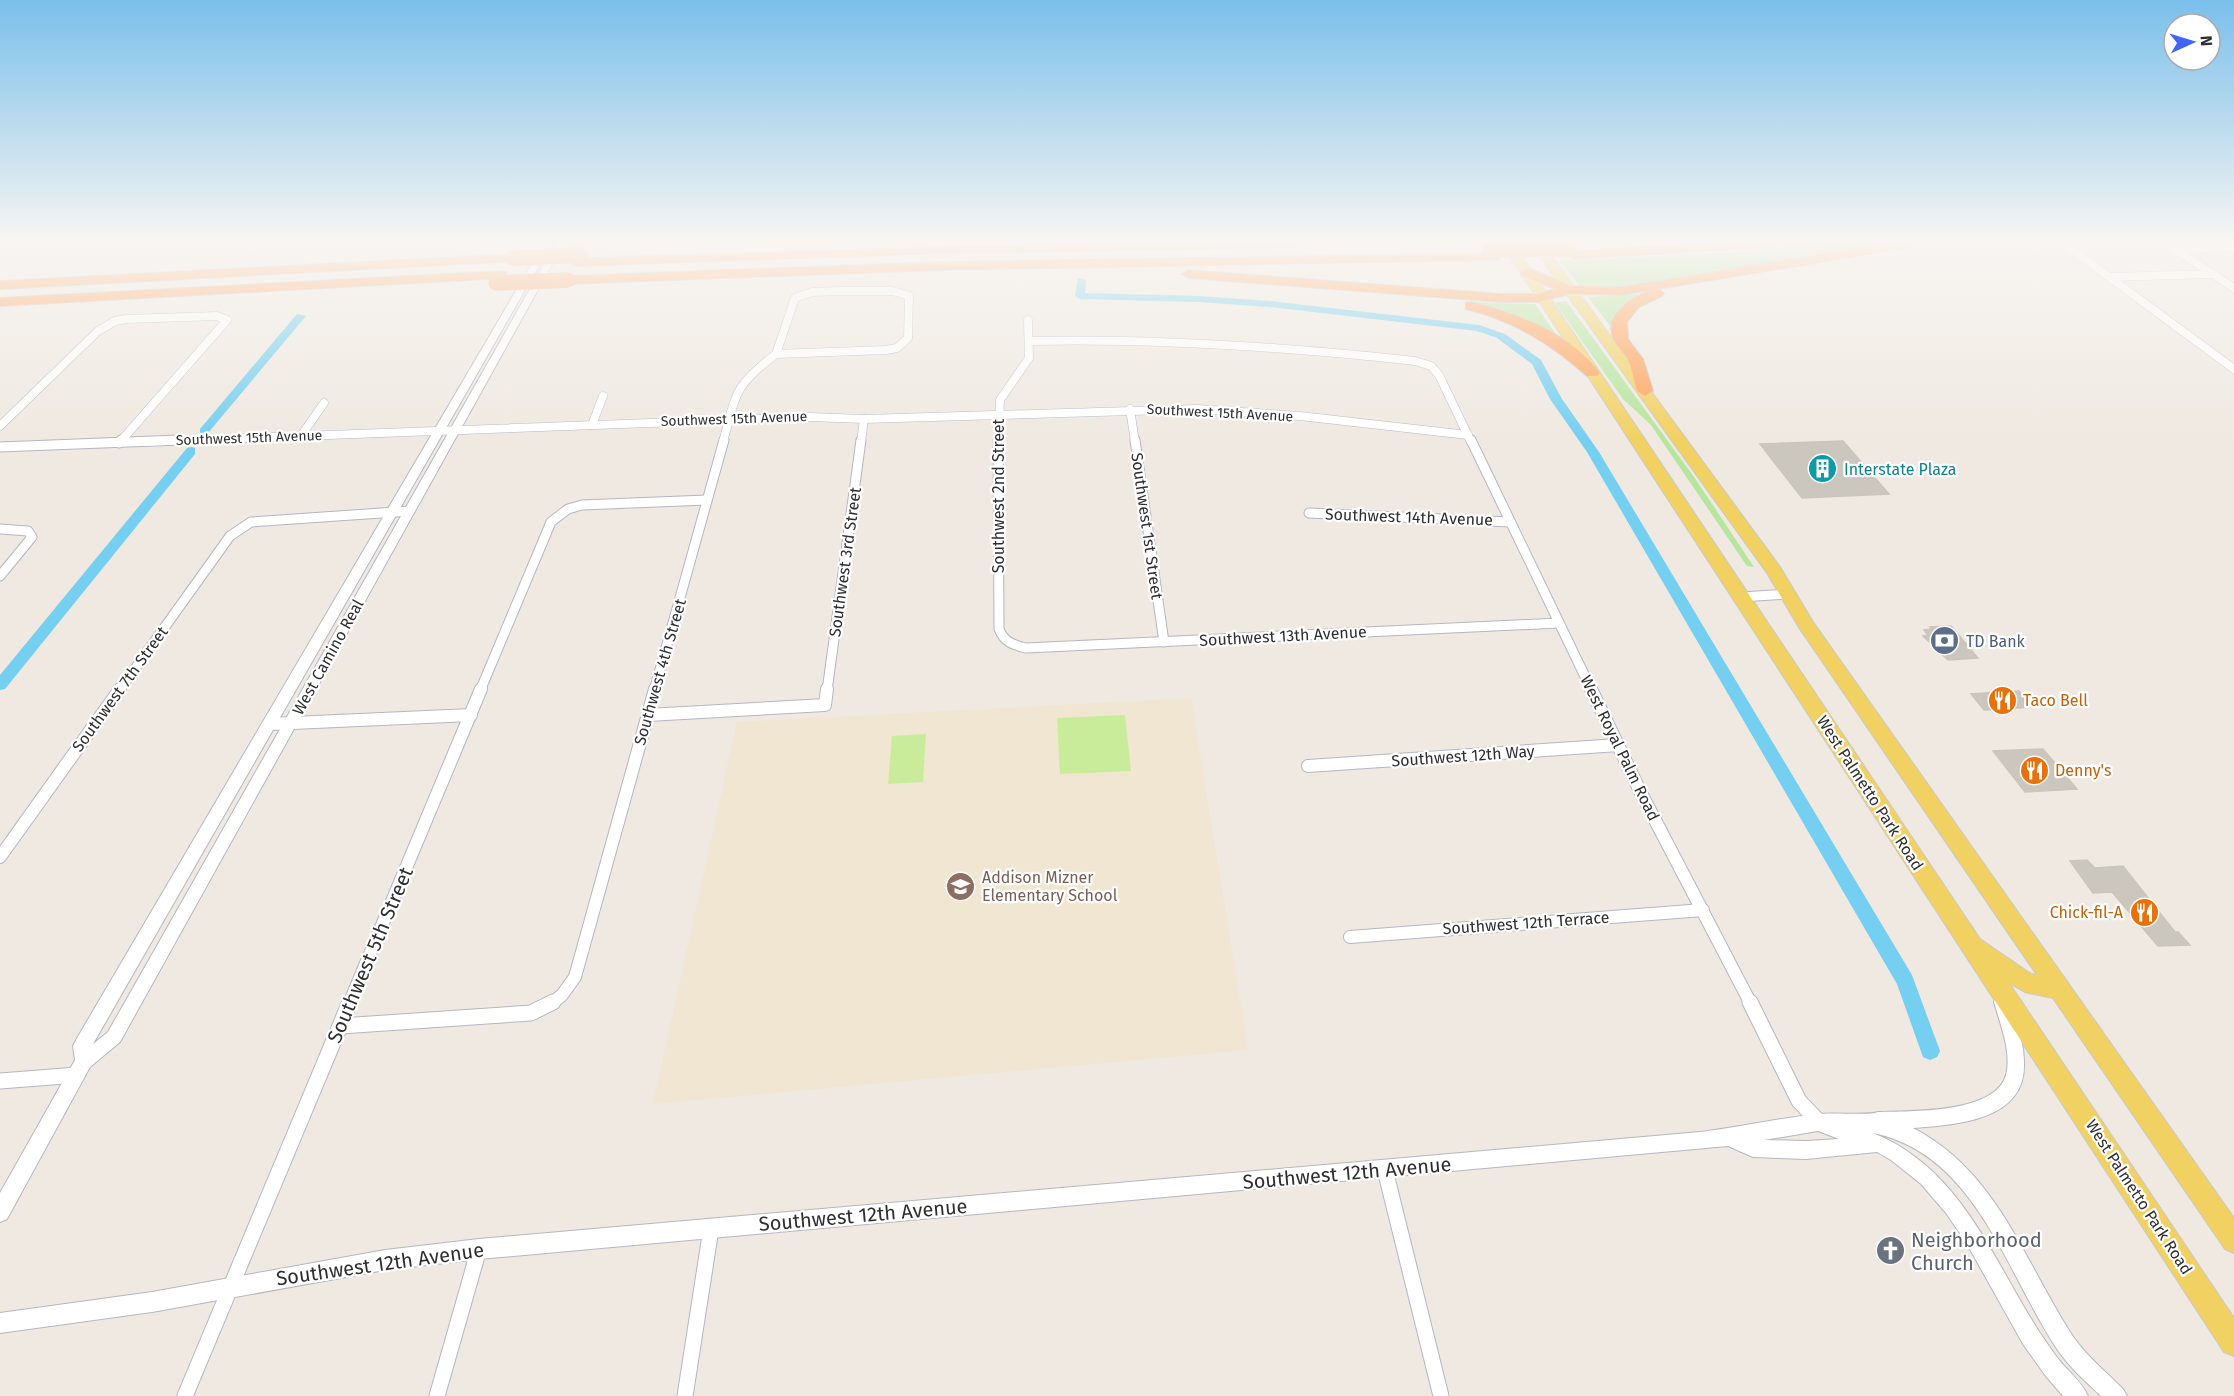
<svg xmlns="http://www.w3.org/2000/svg" width="2234" height="1396" font-family="'Fira Sans',sans-serif">
	<style>
		.education { fill: #f0e6d1 }
		.green { fill: #b6e59e }
		.pitch { fill: #c9ec9a }
		.lines { fill: none; stroke-linecap: round; stroke-linejoin: round }
		.canal { fill: #75cff0; fill-rule: evenodd }
		.building { fill: #cbc7bf; stroke: #cbc5ba; stroke-width: 1.5 }
		.minor-far3-casing { stroke: #b4b7c1; stroke-width: 9 }
		.minor-far2-casing { stroke: #b4b7c1; stroke-width: 11 }
		.minor-far1-casing { stroke: #b4b7c1; stroke-width: 14 }
		.minor-casing { stroke: #b4b7c1; stroke-width: 17 }
		.tertiary-casing { stroke: #b4b7c1; stroke-width: 2 }
		.primary-casing { stroke: #c9c9c9; stroke-width: 2 }
		.motorway-casing { stroke: #c9c9c9; stroke-width: 2 }
		.minor-far3 { stroke: #fff; stroke-width: 8 }
		.minor-far2 { stroke: #fff; stroke-width: 9 }
		.minor-far1 { stroke: #fff; stroke-width: 12 }
		.minor { stroke: #fff; stroke-width: 15 }
		.tertiary { fill: #fff; fill-rule: evenodd }
		.primary { fill: #f2d163; fill-rule: evenodd }
		.motorway { fill: #ffa35c; fill-rule: evenodd }
		.motorway-bridge-casing { stroke: #c9c9c9; stroke-width: 16; stroke-linecap: butt }
		.motorway-bridge { stroke: #ffa35c; stroke-width: 15 }
		.labels { text-anchor: middle; dominant-baseline: central; stroke-width: 4.5; stroke-linejoin: round; paint-order: stroke }
		.far-street-label { font-size: 14px; fill: #2e2e2e; stroke: #fff }
		.culture-label { font-size: 16px; fill: #0d838f; stroke: #fff; text-anchor: start }
		.street-label { font-size: 16px; fill: #2e2e2e; stroke: #fff }
		.service-label { font-size: 16px; fill: #4e5e75; stroke: #fff; text-anchor: start }
		.food-label { font-size: 16px; fill: #c56008; stroke: #fff; text-anchor: start }
		.education-label { font-size: 16px; fill: #785e54; stroke: #fff; text-anchor: start }
		.near-street-label { font-size: 20px; fill: #2e2e2e; stroke: #fff }
		.near-worship-label { font-size: 20px; fill: #5b616d; stroke: #fff; text-anchor: start }
	</style>
	<rect width="100%" height="100%" fill="#efe9e1"/>
	<!-- education -->
	<polygon class="education" points="1191,698 1248,1050 653,1104 737,722"/>
	<!-- green -->
	<g class="green">
		<polygon points="1845,243 1901,243 1614,288 1580,286 1560,261 1720,253"/>
		<path d="M1642,294C1627,302 1614,308 1611,327L1588,297Z"/>
		<polygon points="1566,301 1694,477 1754,567 1747,566 1651,425 1623,399 1555,303"/>
		<polygon points="1466,302 1535,304 1557,336 1513,314"/>
	</g>
	<!-- pitch -->
	<g class="pitch">
		<polygon points="1125,715 1131,771 1060,774 1057,718"/>
		<polygon points="926,734 923,782 888,784 892,736"/>
	</g>
	<g class="lines">
		<!-- canal -->
		<g class="canal">
			<polygon points="1078,278 1086,280 1085,293 1199,296 1269,301 1479,325 1505,334 1541,360 1562,399 1599,452 1912,975 1940,1051 1937,1057 1930,1060 1923,1057 1897,984 1587,452 1550,399 1532,364 1497,338 1477,331 1269,307 1199,302 1080,299 1075,296"/>
			<polygon points="297,314 306,316 208,433 200,433 200,429"/>
			<polygon points="191,447 195,448 195,454 5,689 0,690 0,675 187,448"/>
		</g>
	</g>
	<!-- building -->
	<g class="building">
		<polygon points="1843,441 1889,494 1802,498 1760,444"/>
		<polygon points="1951,626 1978,658 1948,660 1923,636 1928,635 1924,630 1932,629 1930,627"/>
		<polygon points="2019,691 2033,707 1984,710 1971,694"/>
		<polygon points="2043,749 2077,789 2025,792 1993,751"/>
		<polygon points="2087,860 2095,868 2123,866 2175,932 2178,932 2190,945 2158,946 2112,892 2093,893 2070,861"/>
	</g>
	<g class="lines">
		<defs>
			<g id="minor-far3">
				<polyline points="2063,243 2234,369"/>
				<polyline points="2166,243 2234,288"/>
				<polyline points="2177,249 2234,247"/>
				<polyline points="2109,277 2212,274"/>
				<polygon points="841,291 893,291 909,296 908,338 897,348 886,350 776,354 795,298 812,292"/>
				<path d="M1029,341C1158,338 1286,347 1415,361L1431,366L1439,375L1471,442"/>
				<polyline points="1130,409 1135,442"/>
				<polyline points="592,425 603,396"/>
				<polyline points="0,426 98,331 115,321 126,319 217,316 227,320 120,442"/>
				<polyline points="301,436 324,403"/>
				<polyline points="139,442 810,417 864,419 1197,409 1300,416 1468,435"/>
				<path d="M723,442C737,392 733,387 776,354"/>
				<polyline points="861,442 864,419"/>
				<polyline points="998,442 1000,400 1029,358 1028,320"/>
			</g>
			<g id="minor-far2">
				<path d="M998,440L999,629C1004,642 1013,645 1026,648L1559,623"/>
				<polyline points="1135,440 1164,642"/>
				<polyline points="1471,440 1592,691"/>
				<polyline points="119,443 121,440"/>
				<polyline points="0,447 179,440"/>
				<polyline points="1309,513 1510,522"/>
				<polyline points="0,529 28,531 32,537 0,576"/>
				<polyline points="1741,597 1788,594"/>
				<polyline points="119,691 230,536 251,522 410,511"/>
				<polyline points="480,691 551,522 568,509 582,505 707,500"/>
				<polyline points="654,691 724,440"/>
				<polyline points="827,691 861,440"/>
			</g>
			<g id="minor-far1">
				<polyline points="1591,689 1642,795 1751,1004"/>
				<polyline points="648,715 825,705 827,689"/>
				<polyline points="270,724 471,715"/>
				<polyline points="1308,766 1618,745"/>
				<polyline points="0,857 120,689"/>
				<polyline points="1350,937 1703,910"/>
				<polyline points="349,1004 481,689"/>
				<polyline points="551,1004 562,995 575,977 655,689"/>
			</g>
			<g id="minor">
				<polyline points="1750,1002 1799,1101 1820,1123"/>
				<polyline points="341,1026 531,1013 553,1002"/>
				<polyline points="0,1081 77,1075"/>
				<polyline points="1385,1170 1441,1396"/>
				<polyline points="185,1396 350,1002"/>
				<polyline points="437,1396 479,1249"/>
				<polyline points="685,1396 711,1229"/>
			</g>
			<g id="tertiary">
				<polygon points="544,243 552,243 93,1044 108,1032 556,243 564,243 120,1042 90,1067 7,1219 0,1222 0,1193 75,1060 73,1046 76,1040"/>
				<path d="M2002,995L2008,997L2010,1002C2016,1023 2025,1044 2024,1066C2024,1121 1954,1125 1913,1128C1996,1171 2023,1258 2070,1332C2084,1354 2105,1371 2123,1389L2127,1396H2101C2085,1381 2069,1367 2057,1349C2006,1273 1976,1154 1873,1133C1960,1168 1991,1256 2038,1330C2045,1340 2052,1351 2059,1360C2069,1372 2082,1382 2088,1396H2063L2045,1375L2023,1344L1967,1244L1946,1213L1921,1184L1891,1160L1877,1152L1806,1159L1753,1157L1728,1146L479,1259L385,1270L152,1312L0,1333V1313L152,1292L385,1250L479,1239L1700,1132C1740,1127 1779,1118 1819,1114C1833,1112 1869,1116 1878,1112C1910,1111 1995,1114 2006,1075C2012,1052 2000,1024 1994,1002L1996,997ZM1818,1131L1839,1139L1806,1141L1764,1140Z"/>
			</g>
			<polygon id="primary" points="1501,243 1513,243 1980,939 2031,974 2037,975 1800,629 1767,573 1530,243 1542,243 1780,567 1813,622 2234,1218 2234,1253 2225,1249 2053,998 2025,992 2009,983 2234,1318 2234,1356 2224,1352"/>
			<g id="motorway">
				<polygon points="1086,243 1300,243 1293,247 921,254 577,266 570,262 577,258"/>
				<polygon points="1710,243 1782,243 1775,247 1573,259 1566,255 1573,251"/>
				<path d="M1888,243H1919L1912,247L1658,289L1664,293L1662,296L1639,307L1627,322L1628,339L1643,359L1653,391L1645,396L1637,391C1634,381 1632,369 1628,359C1624,353 1618,347 1614,340C1602,315 1631,298 1651,290L1622,295L1569,294L1538,302H1501L1189,278L1182,274L1189,270L1501,294H1538L1555,289L1521,275V269H1531L1571,286L1622,287Z"/>
				<polygon points="1494,253 1501,257 1499,260 940,270 568,284 561,280 568,276 940,262"/>
				<polygon points="512,254 519,258 517,261 0,289 0,281"/>
				<polygon points="501,271 506,272 506,278 0,306 0,298"/>
				<path d="M1471,302C1517,313 1570,333 1600,373L1597,376H1587C1550,343 1514,321 1466,309V303Z"/>
			</g>
		</defs>
		<!-- minor-far3 casing -->
		<use href="#minor-far3" class="minor-far3-casing"/>
		<!-- minor-far2 casing -->
		<use href="#minor-far2" class="minor-far2-casing"/>
		<!-- minor-far1 casing -->
		<use href="#minor-far1" class="minor-far1-casing"/>
		<!-- minor casing -->
		<use href="#minor" class="minor-casing"/>
		<!-- tertiary casing -->
		<use href="#tertiary" class="tertiary-casing"/>
		<!-- primary casing -->
		<use href="#primary" class="primary-casing"/>
		<!-- motorway casing -->
		<use href="#motorway" class="motorway-casing"/>
		<!-- minor-far3 -->
		<use href="#minor-far3" class="minor-far3"/>
		<!-- minor-far2 -->
		<use href="#minor-far2" class="minor-far2"/>
		<!-- minor-far1 -->
		<use href="#minor-far1" class="minor-far1"/>
		<!-- minor -->
		<use href="#minor" class="minor"/>
		<!-- tertiary -->
		<use href="#tertiary" class="tertiary"/>
		<!-- primary -->
		<use href="#primary" class="primary"/>
		<!-- motorway -->
		<use href="#motorway" class="motorway"/>
		<defs>
			<g id="motorway-bridge">
				<polyline points="1489,249 1569,249"/>
				<polyline points="512,258 581,255"/>
				<polyline points="496,283 568,280"/>
			</g>
		</defs>
		<!-- motorway-bridge casing -->
		<use href="#motorway-bridge" class="motorway-bridge-casing"/>
		<!-- motorway-bridge -->
		<use href="#motorway-bridge" class="motorway-bridge"/>
	</g>
	<!-- sky -->
	<linearGradient id="sky" x2="0" y2="1"><stop stop-color="#7abfeb"/><stop offset="0.55" stop-color="#f8f5f2"/><stop offset="1" stop-color="#f8f5f2" stop-opacity="0"/></linearGradient>
	<rect width="2234" height="438" fill="url(#sky)"/>
	<!-- icons -->
	<defs>
		<symbol id="building-disc" viewBox="-11 -11 22 22"><circle r="9.5" fill="#0f9aa8" stroke="#fff"/><path d="M-4-6H4V6H1V3H-1V6H-4ZM-2.5-4.3h1.7v1.8h-1.7ZM.8-4.3h1.7v1.8H.8ZM-2.5-1h1.7V.8h-1.7ZM.8-1h1.7V.8H.8Z" fill="#fff"/></symbol>
		<symbol id="bank-disc" viewBox="-11 -11 22 22"><circle r="9.5" fill="#5c6f8a" stroke="#fff"/><path d="M-6-4H6V4H-6ZM0-2.3a2.3 2.3 0 1 0 0 4.6a2.3 2.3 0 1 0 0-4.6Z" fill="#fff"/></symbol>
		<symbol id="restaurant-disc" viewBox="-11 -11 22 22"><circle r="9.5" fill="#e8710a" stroke="#fff"/><path d="M-5-6h1v4h1v-4h1v4h1v-4h1v5L-1.5 .5V6h-2V.5L-5-1ZM5-6V6H3V1.5H1.5Q1.5-4 5-6Z" fill="#fff"/></symbol>
		<symbol id="school-disc" viewBox="-11 -11 22 22"><circle r="9.5" fill="#8d6e63" stroke="#fff"/><path d="M0-5L7-2L0 1L-7-2ZM-4 1L0 2.5L4 1V4Q0 6-4 4Z" fill="#fff"/></symbol>
		<symbol id="church-disc" viewBox="-11 -11 22 22"><circle r="9.5" fill="#6b7280" stroke="#fff"/><path d="M-1.2-6h2.4v3.5h3.3v2.4h-3.3V6h-2.4V-.1h-3.3v-2.4h3.3Z" fill="#fff"/></symbol>
	</defs>
	<g fill-rule="evenodd">
		<use href="#building-disc" x="1806" y="452" width="33" height="33"/>
		<use href="#bank-disc" x="1928" y="624" width="33" height="33"/>
		<use href="#restaurant-disc" x="1986" y="684" width="33" height="33"/>
		<use href="#restaurant-disc" x="2018" y="754" width="33" height="33"/>
		<use href="#school-disc" x="944" y="870" width="33" height="33"/>
		<use href="#restaurant-disc" x="2128" y="896" width="33" height="33"/>
		<use href="#church-disc" x="1874" y="1234" width="33" height="33"/>
	</g>
	<g class="labels">
		<!-- far-street labels -->
		<g class="far-street-label">
			<text transform="translate(1220 413) rotate(3)">Southwest 15th Avenue</text>
			<text transform="translate(734 419) rotate(-2)">Southwest 15th Avenue</text>
			<text transform="translate(249 438) rotate(-2)">Southwest 15th Avenue</text>
		</g>
		<!-- culture labels -->
		<g class="culture-label">
			<text x="1844" y="469">Interstate Plaza</text>
		</g>
		<!-- street labels -->
		<g class="street-label">
			<text transform="translate(998 496) rotate(-90)">Southwest 2nd Street</text>
			<text transform="translate(1409 517) rotate(2)">Southwest 14th Avenue</text>
			<text transform="translate(1147 526) rotate(82)">Southwest 1st Street</text>
			<text transform="translate(845 562) rotate(-82)">Southwest 3rd Street</text>
			<text transform="translate(1283 636) rotate(-3)">Southwest 13th Avenue</text>
			<text transform="translate(328 657) rotate(-61)">West Camino Real</text>
			<text transform="translate(660 672) rotate(-74)">Southwest 4th Street</text>
			<text transform="translate(120 689) rotate(-54)">Southwest 7th Street</text>
			<text transform="translate(1620 748) rotate(64)">West Royal Palm Road</text>
			<text transform="translate(1463 756) rotate(-4)">Southwest 12th Way</text>
			<text transform="translate(1870 793) rotate(57)">West Palmetto Park Road</text>
			<text transform="translate(1526 923) rotate(-4)">Southwest 12th Terrace</text>
			<text transform="translate(2139 1197) rotate(57)">West Palmetto Park Road</text>
		</g>
		<!-- service labels -->
		<g class="service-label">
			<text x="1966" y="641">TD Bank</text>
		</g>
		<!-- food labels -->
		<g class="food-label">
			<text x="2023" y="700">Taco Bell</text>
			<text x="2055" y="770">Denny's</text>
			<text x="2123" y="912" text-anchor="end">Chick-fil-A</text>
		</g>
		<!-- education labels -->
		<g class="education-label">
			<text x="982" y="877">Addison Mizner<tspan x="982" dy="18">Elementary School</tspan></text>
		</g>
		<!-- near-street labels -->
		<g class="near-street-label">
			<text transform="translate(370 955) rotate(-67)">Southwest 5th Street</text>
			<text transform="translate(1347 1173) rotate(-5)">Southwest 12th Avenue</text>
			<text transform="translate(863 1215) rotate(-5)">Southwest 12th Avenue</text>
			<text transform="translate(380 1264) rotate(-8)">Southwest 12th Avenue</text>
		</g>
		<!-- near-worship labels -->
		<g class="near-worship-label">
			<text x="1911" y="1240">Neighborhood<tspan x="1911" dy="23">Church</tspan></text>
		</g>
	</g>
	<!-- north arrow -->
	<g transform="translate(2192 42) rotate(86)"><circle r="28" fill="#ffffff" stroke="#ababab" stroke-width="1.5"/>
	<path d="M0-4.5L10 22L0 15L-10 22Z" fill="#4264fb"/>
	<text y="-9" font-size="16" font-weight="bold" text-anchor="middle" fill="#2e2e2e">N</text>
	</g>
</svg>
